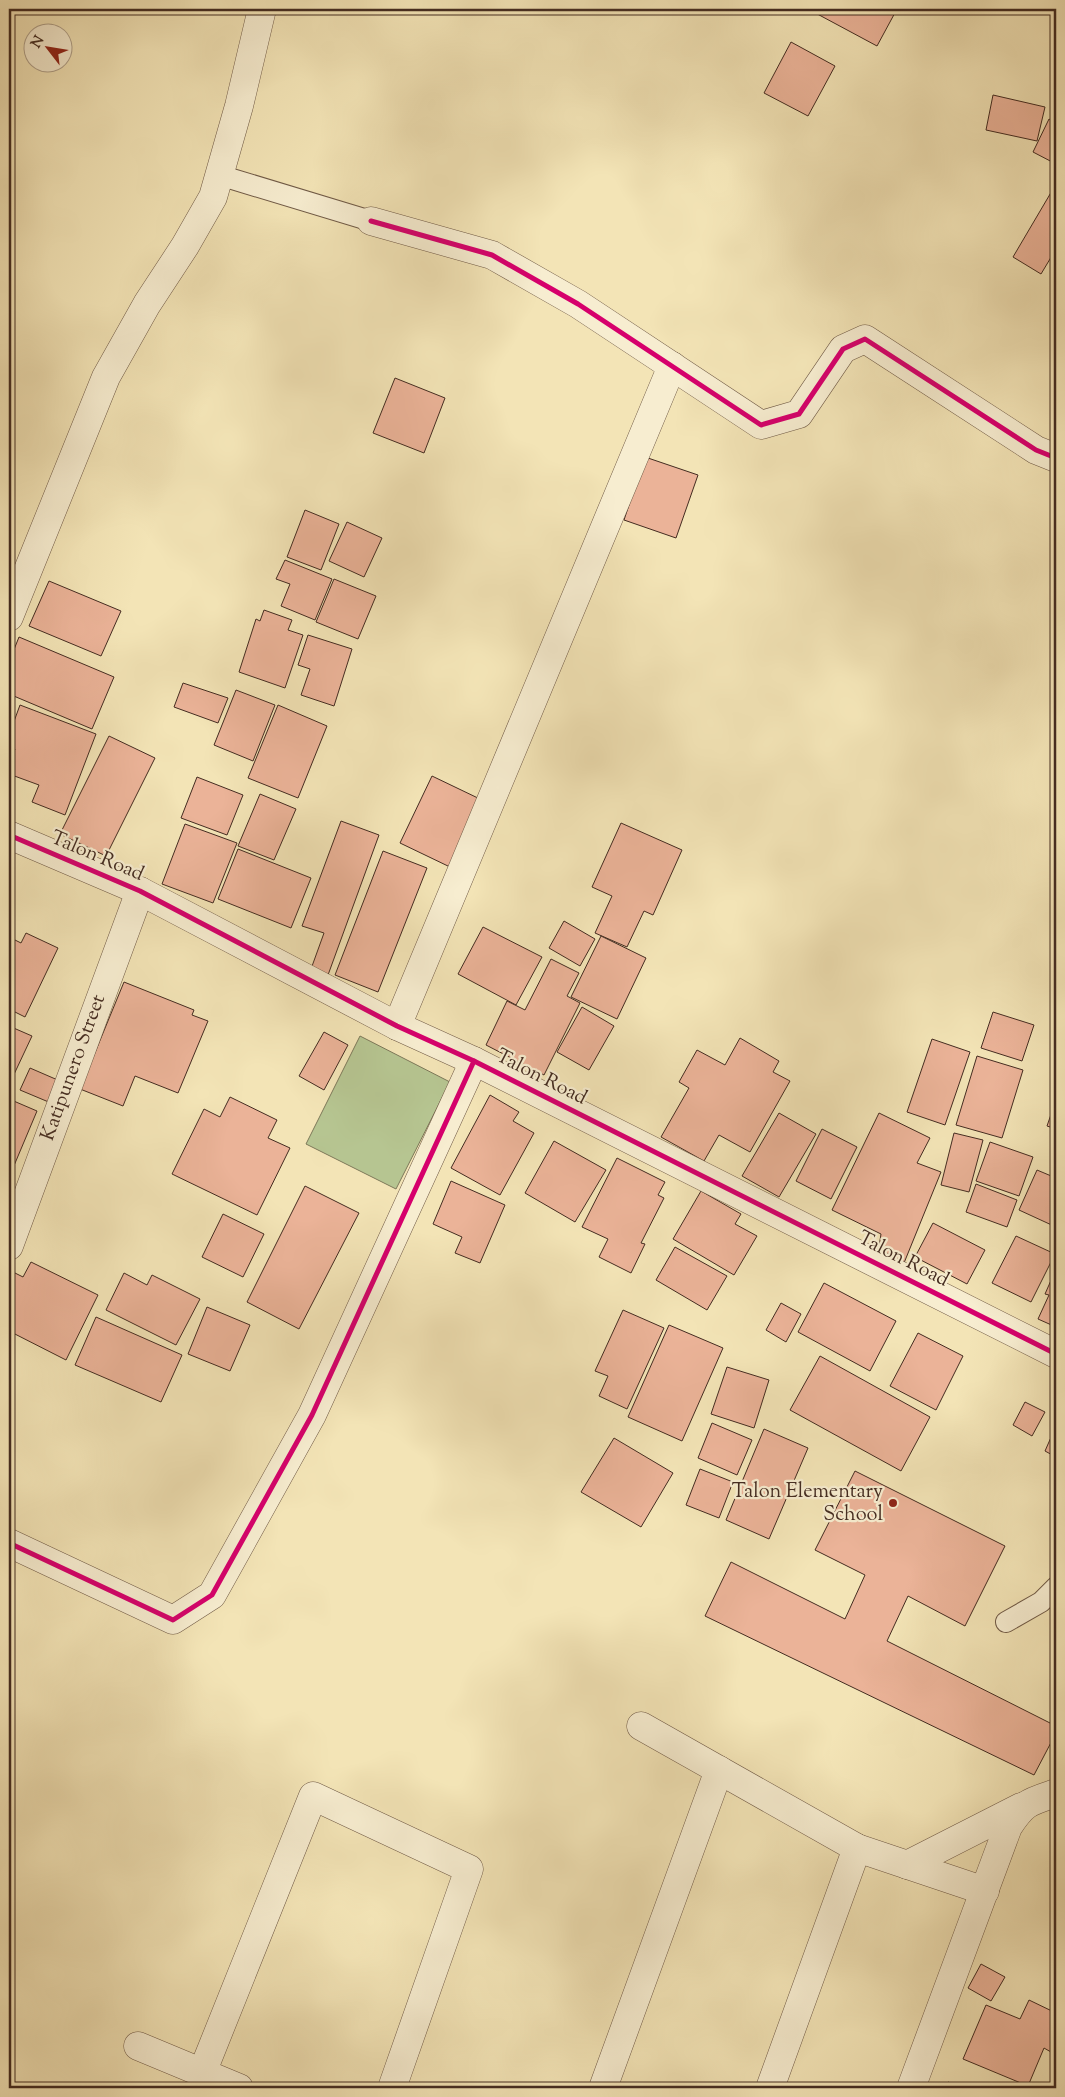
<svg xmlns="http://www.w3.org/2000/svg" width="1065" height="2097" font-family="'Sorts Mill Goudy',serif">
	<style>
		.green { fill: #b6c591; stroke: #7d7859 }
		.building { fill: #ebb398; stroke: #442c21 }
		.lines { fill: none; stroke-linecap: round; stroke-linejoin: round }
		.service-casing { stroke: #705a46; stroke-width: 22 }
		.minor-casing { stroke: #705a46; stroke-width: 29 }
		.tertiary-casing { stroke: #705a46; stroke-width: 29 }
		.service { stroke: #f7edd0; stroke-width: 20 }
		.minor { stroke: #f7edd0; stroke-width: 28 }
		.tertiary { stroke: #f7edd0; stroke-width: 28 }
		.cycleway-casing { stroke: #f7edd0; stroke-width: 8 }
		.cycleway { stroke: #d6006c; stroke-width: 5 }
		.poi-dot { fill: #8f2418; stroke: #f7edd0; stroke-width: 2 }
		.labels { text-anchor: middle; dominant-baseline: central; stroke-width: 4.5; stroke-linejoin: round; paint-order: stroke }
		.street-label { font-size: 20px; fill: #442c21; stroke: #f7edd0 }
		.poi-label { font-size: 20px; fill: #442c21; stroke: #f7edd0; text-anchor: end }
	</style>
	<rect width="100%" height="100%" fill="#f3e4b6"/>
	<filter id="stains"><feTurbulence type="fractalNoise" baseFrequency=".004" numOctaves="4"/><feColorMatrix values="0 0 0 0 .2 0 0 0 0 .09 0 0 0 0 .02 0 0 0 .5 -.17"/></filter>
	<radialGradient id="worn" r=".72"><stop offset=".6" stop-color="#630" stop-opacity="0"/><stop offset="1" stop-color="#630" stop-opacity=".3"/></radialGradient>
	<!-- green -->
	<polygon class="green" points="360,1036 450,1082 396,1189 306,1144"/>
	<!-- building -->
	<g class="building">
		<polygon points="808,9 897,9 877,46"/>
		<polygon points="791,42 835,66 808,116 764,93"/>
		<polygon points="993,95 1045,107 1037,141 986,130"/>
		<polygon points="1049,119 1056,123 1056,164 1033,152"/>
		<polygon points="1056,184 1056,249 1041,274 1013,257"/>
		<polygon points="395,378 445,398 424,453 373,433"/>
		<polygon points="645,457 698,475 676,538 624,520"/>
		<polygon points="305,510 339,524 321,570 287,557"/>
		<polygon points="347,522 382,538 364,577 329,561"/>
		<polygon points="285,560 332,579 315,620 281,606 290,584 276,579"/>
		<polygon points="334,579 376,596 358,639 316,622"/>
		<polygon points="49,581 121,611 101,656 29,626"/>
		<polygon points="264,610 292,620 288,630 303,635 285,688 239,672 256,619 260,621"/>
		<polygon points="308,635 352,649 334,706 301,695 310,669 298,665"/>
		<polygon points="19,637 114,677 92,729 9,694 9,662"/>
		<polygon points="183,683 228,698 218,723 174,707"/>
		<polygon points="236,690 275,705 253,761 214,745"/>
		<polygon points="20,705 96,734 65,815 32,802 39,785 9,774 9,764 15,749 9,747 9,735"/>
		<polygon points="278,705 327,726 298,798 248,778"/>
		<polygon points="109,736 155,758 106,856 60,834"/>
		<polygon points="432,776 482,800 450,867 400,843"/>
		<polygon points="197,777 243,795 227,835 181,818"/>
		<polygon points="260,794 296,809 274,860 238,846"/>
		<polygon points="341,821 379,835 328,975 311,969 324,933 302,926"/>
		<polygon points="621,823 682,850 653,915 644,911 627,947 595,933 612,896 592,887"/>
		<polygon points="185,824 237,843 213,903 162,884"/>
		<polygon points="238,849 311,878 291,928 218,899"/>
		<polygon points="383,851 427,868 378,992 335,975"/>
		<polygon points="564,921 595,939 580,966 549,948"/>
		<polygon points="483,927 542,957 516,1005 458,974"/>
		<polygon points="26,933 58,948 25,1017 9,1009 9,937 21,943"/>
		<polygon points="601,936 646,958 617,1019 571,997"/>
		<polygon points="551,959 579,973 567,996 580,1003 544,1075 486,1045 507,1001 525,1010"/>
		<polygon points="124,982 194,1010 192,1015 208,1021 178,1093 135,1076 123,1106 80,1089"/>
		<polygon points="582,1007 614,1026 589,1070 557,1052"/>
		<polygon points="993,1012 1034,1025 1022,1061 981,1048"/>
		<polygon points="9,1026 32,1036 9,1085"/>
		<polygon points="324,1032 348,1045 324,1090 299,1076"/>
		<polygon points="740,1038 779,1061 773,1072 790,1081 750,1152 719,1135 704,1161 661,1137 689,1088 679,1082 697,1050 725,1065"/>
		<polygon points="932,1039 970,1052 945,1125 907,1112"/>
		<polygon points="977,1056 1023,1070 1002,1138 956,1125"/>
		<polygon points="30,1068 60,1081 51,1103 20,1090"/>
		<polygon points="490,1095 519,1112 513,1121 534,1133 500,1195 451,1168"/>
		<polygon points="230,1097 277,1120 268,1138 290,1148 257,1215 172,1174 204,1109 220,1117"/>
		<polygon points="9,1099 37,1111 13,1168 9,1166"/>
		<polygon points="1056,1100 1056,1129 1047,1126"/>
		<polygon points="779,1113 816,1134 779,1197 742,1176"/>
		<polygon points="879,1113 930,1138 917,1163 941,1172 904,1263 878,1253 881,1234 832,1210"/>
		<polygon points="822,1129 857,1147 831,1199 796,1181"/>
		<polygon points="954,1133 983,1140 969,1192 941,1185"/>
		<polygon points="554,1141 606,1170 575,1222 525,1193"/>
		<polygon points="990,1142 1033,1157 1019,1196 976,1181"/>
		<polygon points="617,1158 665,1182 658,1195 664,1198 641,1243 645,1244 631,1273 599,1257 608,1239 582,1227"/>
		<polygon points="1037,1170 1056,1178 1056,1227 1019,1210"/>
		<polygon points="451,1181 505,1205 480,1263 455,1253 462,1237 433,1224"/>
		<polygon points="976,1184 1017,1200 1007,1227 966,1212"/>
		<polygon points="305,1186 359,1213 299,1329 247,1302"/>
		<polygon points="701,1191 741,1214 735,1224 757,1236 734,1275 673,1239"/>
		<polygon points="223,1214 264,1234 243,1277 202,1257"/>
		<polygon points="933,1223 985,1250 967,1284 915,1257"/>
		<polygon points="1016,1236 1055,1254 1031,1302 992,1283"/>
		<polygon points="675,1247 727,1276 707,1310 656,1280"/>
		<polygon points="31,1262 98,1295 66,1360 9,1331 9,1281 13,1272 23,1277"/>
		<polygon points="1056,1269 1056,1327 1038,1319 1049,1295 1045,1294"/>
		<polygon points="124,1273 147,1285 152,1275 200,1299 176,1345 106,1310"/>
		<polygon points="824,1283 896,1321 870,1371 798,1332"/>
		<polygon points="781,1303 801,1314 786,1342 766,1330"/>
		<polygon points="207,1307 250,1325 230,1371 188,1354"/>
		<polygon points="623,1310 664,1328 627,1409 599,1396 608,1376 595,1371"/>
		<polygon points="96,1317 182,1355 161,1402 75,1365"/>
		<polygon points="669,1325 723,1348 682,1441 628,1417"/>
		<polygon points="918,1333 963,1356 936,1410 890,1386"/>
		<polygon points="820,1356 930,1417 901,1471 790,1410"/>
		<polygon points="727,1367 769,1380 754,1428 711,1414"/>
		<polygon points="1025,1402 1045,1412 1032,1436 1013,1425"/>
		<polygon points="712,1423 752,1440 737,1475 698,1458"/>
		<polygon points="1056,1426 1056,1457 1045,1451"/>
		<polygon points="764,1429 808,1448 769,1539 726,1520"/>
		<polygon points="614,1438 673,1473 641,1527 581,1492"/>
		<polygon points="700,1469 733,1482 719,1518 686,1505"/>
		<polygon points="855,1471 1005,1546 965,1626 908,1596 887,1641 1056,1726 1056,1733 1034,1775 705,1616 731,1562 845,1619 865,1575 815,1550"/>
		<polygon points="1056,1643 1056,1655 1052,1654"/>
		<polygon points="981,1964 1005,1977 991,2001 968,1988"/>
		<polygon points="1029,2000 1056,2013 1056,2041 1051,2052 1044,2048 1028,2086 963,2059 986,2005 1020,2019"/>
		<polygon points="948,2082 961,2088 945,2088"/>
	</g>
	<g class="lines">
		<defs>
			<g id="service">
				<polyline points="219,175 371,221"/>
				<polyline points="1006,1622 1041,1602 1056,1587"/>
			</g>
			<g id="minor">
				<polyline points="371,221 492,255 578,304 761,425 799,414 843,349 865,339 1036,450 1056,458"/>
				<polyline points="9,617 106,377 147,304 185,246 213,197 239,106 262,9"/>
				<polyline points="397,1026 672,366"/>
				<polyline points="9,1246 140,891"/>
				<polyline points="9,1543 173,1620 212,1595 312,1415 474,1061"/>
				<polyline points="641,1726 857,1848 985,1891"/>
				<polyline points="907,1865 1021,1807"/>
				<polyline points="138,2046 239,2088"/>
				<polyline points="202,2073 313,1796 469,1869 392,2088"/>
				<polyline points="603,2088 719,1770"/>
				<polyline points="770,2088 857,1848"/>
				<path d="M911,2088L1008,1827C1024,1802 1029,1802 1056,1793"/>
			</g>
			<polyline id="tertiary" points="9,835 140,891 397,1026 474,1061 1056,1354"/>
		</defs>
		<!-- service casing -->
		<use href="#service" class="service-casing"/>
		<!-- minor casing -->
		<use href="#minor" class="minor-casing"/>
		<!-- tertiary casing -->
		<use href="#tertiary" class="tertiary-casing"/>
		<!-- service -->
		<use href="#service" class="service"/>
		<!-- minor -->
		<use href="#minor" class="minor"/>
		<!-- tertiary -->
		<use href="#tertiary" class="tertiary"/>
		<defs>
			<g id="cycleway">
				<polyline points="371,221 492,255 578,304 761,425 799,414 843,349 865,339 1036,450 1056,458"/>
				<polyline points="9,835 140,891 397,1026 474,1061 1056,1354"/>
				<polyline points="9,1543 173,1620 212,1595 312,1415 474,1061"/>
			</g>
		</defs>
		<!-- cycleway casing -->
		<use href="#cycleway" class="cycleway-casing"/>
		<!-- cycleway -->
		<use href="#cycleway" class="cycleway"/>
	</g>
	<!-- markers -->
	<circle class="poi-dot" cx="893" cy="1503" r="5"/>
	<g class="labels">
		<!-- street labels -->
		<g class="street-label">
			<text transform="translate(97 857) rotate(23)">Talon Road</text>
			<text transform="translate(74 1068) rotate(-70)">Katipunero Street</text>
			<text transform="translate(541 1078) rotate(27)">Talon Road</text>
			<text transform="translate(903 1260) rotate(27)">Talon Road</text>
		</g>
		<!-- poi labels -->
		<g class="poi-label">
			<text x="883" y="1492">Talon Elementary<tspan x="883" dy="23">School</tspan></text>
		</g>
	</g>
	<!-- margin -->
	<rect width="1065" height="2097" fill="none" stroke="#f3e4b6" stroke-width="30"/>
	<rect x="10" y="10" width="1045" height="2077" fill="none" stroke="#442c21" stroke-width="2.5"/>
	<rect x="15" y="15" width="1035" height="2067" fill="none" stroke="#442c21"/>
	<!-- north arrow -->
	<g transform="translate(48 48) rotate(301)"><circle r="24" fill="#f7edd0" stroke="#afa08a"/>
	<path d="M0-4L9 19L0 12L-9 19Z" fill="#8f2418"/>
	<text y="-8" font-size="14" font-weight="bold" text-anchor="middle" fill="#442c21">N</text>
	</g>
	<rect width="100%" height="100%" filter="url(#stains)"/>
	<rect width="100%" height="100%" fill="url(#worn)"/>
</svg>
